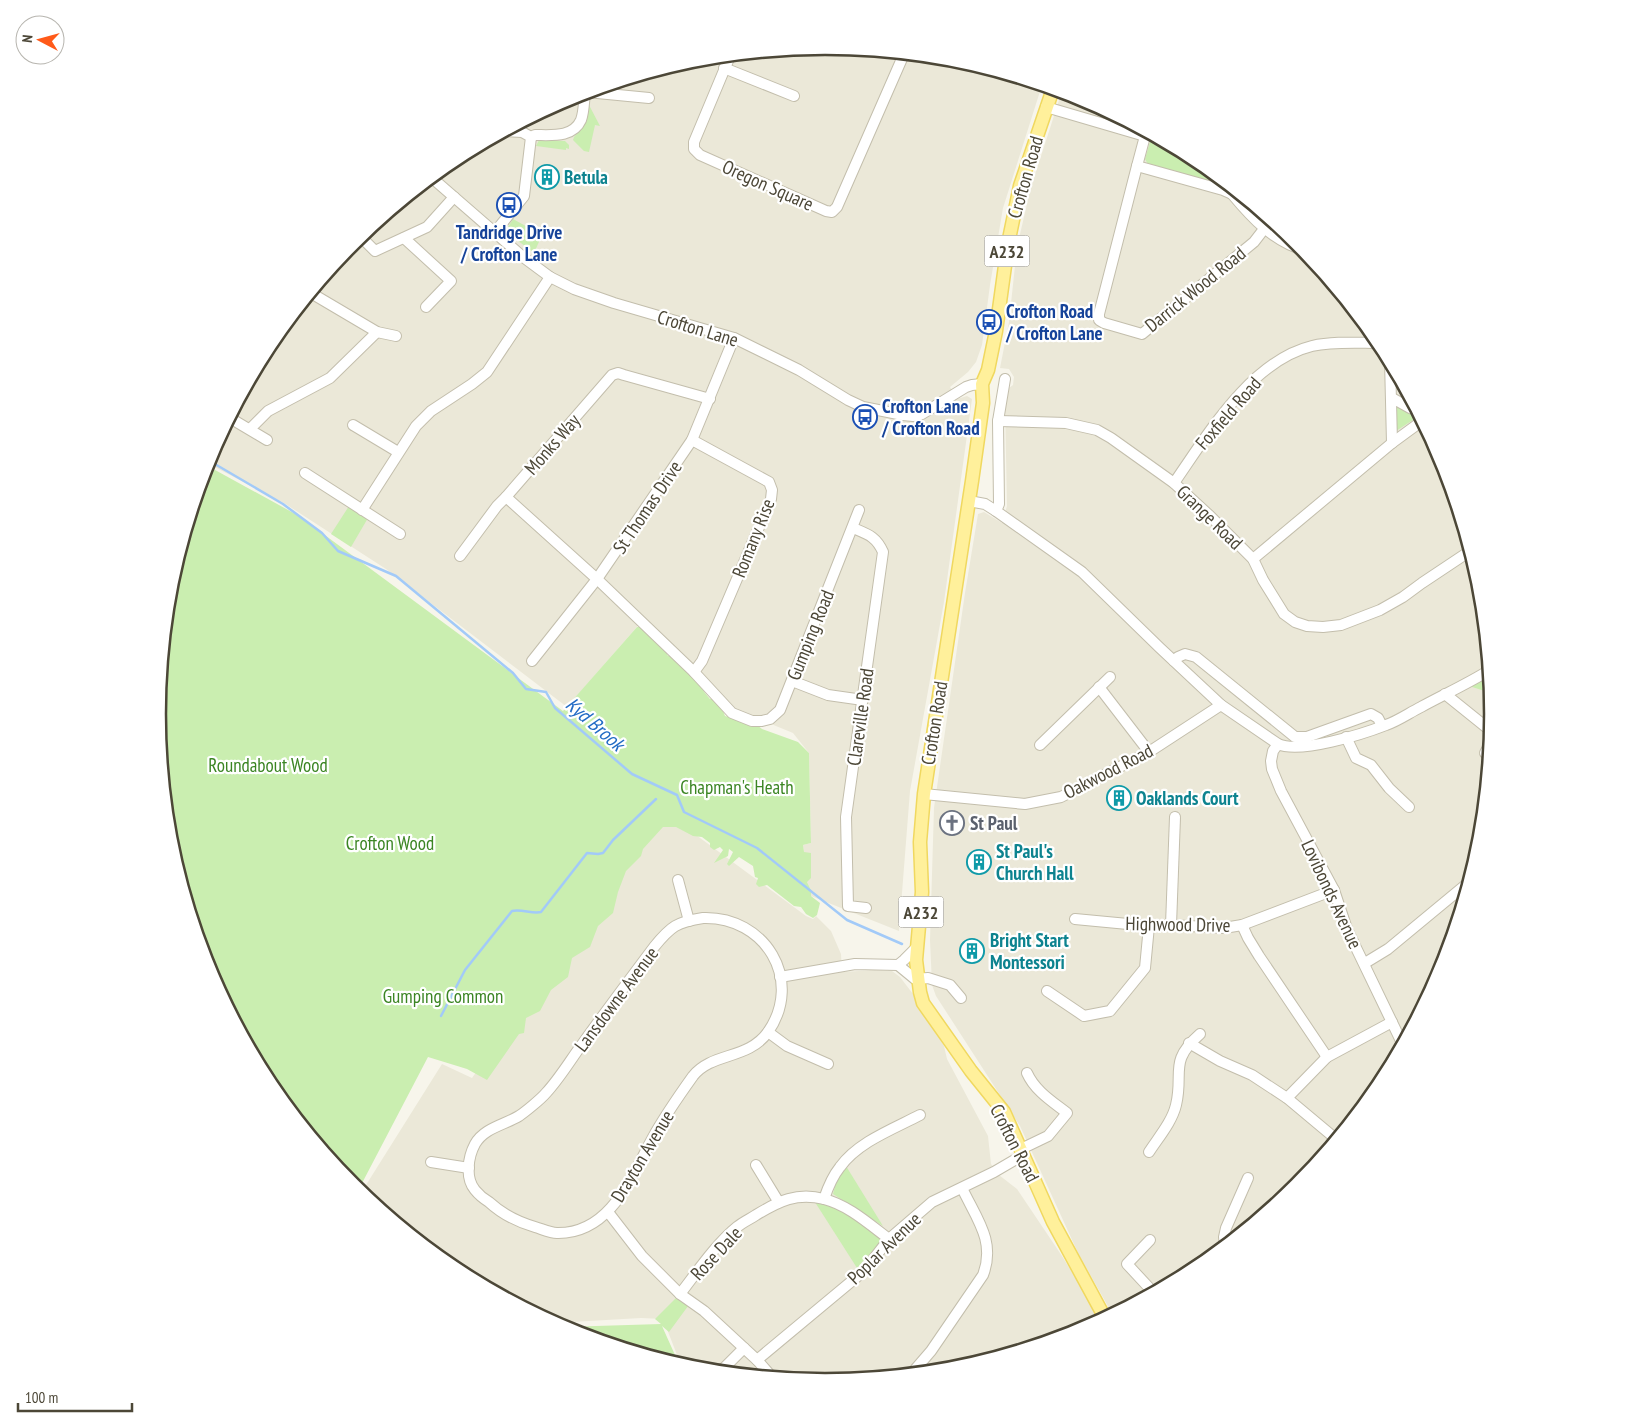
<svg xmlns="http://www.w3.org/2000/svg" width="1650" height="1428" font-family="'PT Sans Narrow',sans-serif">
	<style>
		.residential { fill: #ebe8d8 }
		.green { fill: #caeeb0 }
		.lines { fill: none; stroke-linecap: round; stroke-linejoin: round }
		.stream { stroke: #a2caf8; stroke-width: 2.5 }
		.minor-casing { stroke: #c3beac; stroke-width: 12 }
		.major-casing { stroke: #f0d85f; stroke-width: 15 }
		.minor { stroke: #fff; stroke-width: 10 }
		.major { stroke: #fff09b; stroke-width: 12 }
		.labels { text-anchor: middle; dominant-baseline: central; stroke-width: 4.5; stroke-linejoin: round; paint-order: stroke }
		.shield { fill: #fff; stroke: #827e73; stroke-width: 1 }
		.shield-label { font-size: 18px; font-weight: bold; fill: #4c4737 }
		.culture-label { font-size: 19px; font-weight: bold; fill: #0d838f; stroke: #fff; text-anchor: start }
		.street-label { font-size: 19px; fill: #4c4737; stroke: #fff }
		.transit-label { font-size: 19px; font-weight: bold; fill: #164399; stroke: #fff; text-anchor: start }
		.park-label { font-size: 19px; fill: #3b8523; stroke: #fff }
		.worship-label { font-size: 19px; font-weight: bold; fill: #5b616d; stroke: #fff; text-anchor: start }
		.water-label { font-size: 20px; font-style: italic; fill: #236cc5; stroke: #fff }
		.rim { fill: none; stroke: #4c4737; stroke-width: 2.5 }
	</style>
	<rect width="100%" height="100%" fill="#f7f5eb"/>
	<!-- residential -->
	<g class="residential">
		<polygon points="825,46 956,59 1042,85 1003,208 990,285 982,345 976,362 968,372 950,387 957,399 967,396 972,399 944,602 910,791 899,931 811,896 811,890 807,882 803,845 811,843 809,753 793,733 732,708 643,620 567,707 386,569 284,503 207,463 270,343 353,242 454,159 570,97 695,59"/>
		<polygon points="1062,91 1081,97 1196,159 1297,242 1380,343 1442,459 1480,584 1493,714 1480,845 1442,970 1380,1085 1297,1186 1196,1269 1114,1313 1109,1308 1079,1255 1020,1126 936,996 932,985 930,940 934,808 965,593 978,514 984,512 1002,523 1007,506 1005,405 1009,388 1013,385 1014,377 1009,369 1000,368 1009,322 1017,247 1031,187"/>
		<polygon points="662,810 806,916 813,919 816,916 831,931 841,954 842,972 875,970 892,971 900,977 913,994 944,1046 947,1059 988,1136 991,1164 999,1175 1017,1189 1062,1256 1101,1320 1080,1331 955,1369 825,1382 694,1369 681,1365 663,1319 641,1318 554,1323 454,1269 438,1256 366,1185 442,1064 472,1078"/>
	</g>
	<!-- green -->
	<g class="green">
		<polygon points="589,105 600,126 595,125 589,152 584,151 573,140 574,137 585,124"/>
		<polygon points="1152,135 1196,159 1229,186 1224,186 1149,166 1145,159"/>
		<polygon points="539,140 565,141 569,145 569,149 566,148 566,150 536,146"/>
		<polygon points="513,219 542,235 534,253 509,234 508,227"/>
		<polygon points="1395,405 1417,413 1419,416 1396,431"/>
		<path d="M206,465L299,516L563,711L637,627H640L667,652V655L669,656L674,655L698,681C699,686 706,694 710,699L713,698L723,711L725,716L757,725L762,729L798,742L809,753L811,843L803,845L804,852L811,853V878L807,882L811,890V896L820,903L817,915L813,918L806,914L801,907L794,906L767,885L759,887L756,884L758,878L755,877L753,866L739,857L729,866L727,864L733,852L729,849L728,856L714,863L723,850L720,847L714,850L710,847V843L702,837L693,836L676,827H663L643,849L641,856L626,871L618,892L613,913L598,926L590,947L572,958L568,977L551,990L540,1011L526,1018L524,1033L519,1034L487,1080L467,1069L428,1057L360,1187L405,1229L353,1186L270,1085L208,969L170,844L157,714L170,583Z"/>
		<polygon points="349,506 368,518 351,547 331,534"/>
		<polygon points="1489,676 1491,693 1469,686"/>
		<polygon points="846,1166 883,1226 833,1194 837,1178"/>
		<polygon points="813,1199 838,1207 883,1239 857,1268"/>
		<polygon points="680,1294 691,1302 669,1332 662,1326 679,1364 569,1331 563,1327 661,1324 655,1319"/>
	</g>
	<g class="lines">
		<!-- stream -->
		<g class="stream">
			<polyline points="208,460 283,504 322,533 338,551 396,576 513,673 526,689 546,692 555,708 632,774 677,795 684,812 757,848 847,920 902,944"/>
			<path d="M441,1016L465,970L512,911C522,909 532,914 541,912L580,862L587,853L598,854L603,853L613,840L656,799"/>
		</g>
		<defs>
			<g id="minor">
				<polyline points="730,56 694,142 694,149 700,155 826,211 832,212 837,207 904,54"/>
				<polyline points="724,68 794,96"/>
				<polyline points="587,92 649,98"/>
				<polyline points="1046,107 1145,136 1137,166 1223,190 1232,194 1236,192"/>
				<path d="M531,137L535,135C551,135 573,138 581,120C584,112 584,101 585,92"/>
				<polyline points="1137,166 1099,314 1099,320 1104,323 1142,334 1254,242 1264,229"/>
				<polyline points="431,177 523,257 550,277 574,289 614,303 734,338 799,370 848,400 863,407 903,415 913,416 922,414 966,387 972,385 982,384"/>
				<path d="M1232,194C1252,218 1274,242 1304,250"/>
				<polyline points="495,232 524,196 531,137 522,132 506,131"/>
				<polyline points="360,236 375,251 427,227 454,197"/>
				<polyline points="404,238 451,281 426,307"/>
				<polyline points="311,293 377,332 396,336"/>
				<polyline points="1390,360 1392,443"/>
				<polyline points="1392,398 1410,408 1416,410"/>
				<polyline points="710,399 624,375 618,373 612,375 506,497 597,579 694,672 732,713 752,721 762,721 770,719 780,710 859,510"/>
				<polyline points="230,418 267,440"/>
				<polyline points="998,421 1066,423 1097,430 1111,438 1174,483 1210,516 1253,559 1263,580 1284,614 1295,622 1307,626 1323,627 1341,625 1380,610 1403,597 1422,583 1470,551"/>
				<polyline points="353,425 398,452"/>
				<polyline points="250,429 268,411 330,378 377,332"/>
				<polyline points="692,440 769,482 772,490 771,499 702,661 694,672"/>
				<polyline points="305,473 400,534"/>
				<path d="M1174,483C1208,434 1251,361 1312,346C1334,341 1358,343 1380,343"/>
				<path d="M969,501L985,504L996,511L1082,572L1160,648L1221,705L1278,744C1300,754 1363,734 1386,725C1398,721 1409,713 1421,707C1443,695 1467,684 1488,671"/>
				<polyline points="362,510 416,426 431,411 472,384 487,372 550,277"/>
				<polyline points="996,511 999,504 998,421 1005,379"/>
				<path d="M853,528C867,534 876,536 883,552L846,817L848,906L866,908"/>
				<polyline points="460,556 497,506 506,497"/>
				<polyline points="1253,559 1392,443 1422,421"/>
				<polyline points="532,661 597,579 692,440 734,338"/>
				<polyline points="1174,661 1178,657 1185,654 1196,657 1295,737 1307,737 1371,714 1378,718 1382,726"/>
				<polyline points="792,681 828,695 863,700"/>
				<polyline points="1099,687 1149,752"/>
				<polyline points="1445,694 1491,731"/>
				<polyline points="1346,737 1356,758 1371,765 1389,788 1409,807"/>
				<polyline points="1278,744 1273,751 1271,761 1272,769 1281,791 1334,890 1347,929 1402,1043"/>
				<polyline points="1040,745 1110,677"/>
				<polyline points="1485,753 1490,744"/>
				<polyline points="924,794 1025,804 1061,797 1149,752 1221,705"/>
				<polyline points="678,880 689,921"/>
				<path d="M703,918C765,916 804,980 768,1032C748,1060 712,1052 693,1076C678,1097 664,1117 652,1139C631,1178 610,1234 557,1233C550,1233 542,1229 535,1227C518,1222 502,1214 489,1202C484,1199 479,1195 475,1190C465,1178 468,1157 475,1144C484,1128 504,1125 519,1116C525,1112 541,1099 546,1093C560,1078 571,1059 583,1043C606,1011 630,979 654,947C671,926 677,922 703,918Z"/>
				<polyline points="1075,919 1149,926 1171,925 1224,928 1242,925 1334,890"/>
				<polyline points="1171,925 1175,817"/>
				<polyline points="1242,925 1248,938 1259,956 1327,1057"/>
				<polyline points="1365,963 1388,949 1469,882"/>
				<polyline points="898,965 915,979 928,978 950,985 961,998"/>
				<polyline points="780,977 855,964 898,965 904,960 918,946"/>
				<polyline points="1047,991 1084,1016 1110,1011 1145,968 1149,926"/>
				<polyline points="768,1032 787,1046 828,1064"/>
				<polyline points="1189,1043 1220,1061 1252,1075 1287,1098 1336,1139"/>
				<polyline points="1287,1098 1327,1057 1392,1022"/>
				<path d="M1021,1149L1048,1136L1067,1113C1053,1102 1035,1091 1027,1073"/>
				<path d="M1149,1152C1158,1138 1172,1122 1176,1105C1184,1072 1168,1062 1200,1034"/>
				<polyline points="431,1162 469,1168"/>
				<polyline points="756,1165 778,1201"/>
				<path d="M824,1199C828,1187 832,1177 840,1167C858,1142 893,1129 920,1115"/>
				<polyline points="608,1212 642,1256 680,1294 704,1311 757,1360 772,1377"/>
				<polyline points="1150,1240 1127,1264 1153,1292"/>
				<polyline points="1225,1245 1224,1237 1226,1228 1248,1178"/>
				<path d="M680,1294C697,1272 716,1244 737,1227C743,1222 750,1219 756,1215C779,1201 797,1192 824,1199C848,1205 869,1224 889,1239"/>
				<polyline points="757,1360 864,1271 889,1239 932,1202 994,1172 1023,1155"/>
				<polyline points="721,1371 744,1348"/>
				<path d="M912,1373L931,1351L983,1275C996,1241 976,1218 962,1188"/>
			</g>
			<polyline id="major" points="1053,89 1020,186 1008,244 996,331 988,370 982,384 983,403 972,481 924,794 920,842 922,892 916,960 920,992 923,1003 971,1071 1004,1112 1053,1222 1105,1318"/>
		</defs>
		<!-- minor casing -->
		<use href="#minor" class="minor-casing"/>
		<!-- major casing -->
		<use href="#major" class="major-casing"/>
		<!-- minor -->
		<use href="#minor" class="minor"/>
		<!-- major -->
		<use href="#major" class="major"/>
	</g>
	<!-- icons -->
	<defs>
		<symbol id="building-ring" viewBox="-11 -11 22 22"><circle r="9.5" fill="#fff" stroke="#0f9aa8" stroke-width="1.5"/><path d="M-4-6H4V6H1V3H-1V6H-4ZM-2.5-4.3h1.7v1.8h-1.7ZM.8-4.3h1.7v1.8H.8ZM-2.5-1h1.7V.8h-1.7ZM.8-1h1.7V.8H.8Z" fill="#0f9aa8"/></symbol>
		<symbol id="bus-ring" viewBox="-11 -11 22 22"><circle r="9.5" fill="#fff" stroke="#1a4fb4" stroke-width="1.5"/><path d="M-5-6H5V4H4V6H2V4H-2V6H-4V4H-5ZM-3.5-4V0h7V-4ZM-3.5 1.2v1.5H-2V1.2ZM2 1.2v1.5H3.5V1.2Z" fill="#1a4fb4"/></symbol>
		<symbol id="church-ring" viewBox="-11 -11 22 22"><circle r="9.5" fill="#fff" stroke="#6b7280" stroke-width="1.5"/><path d="M-1.2-6h2.4v3.5h3.3v2.4h-3.3V6h-2.4V-.1h-3.3v-2.4h3.3Z" fill="#6b7280"/></symbol>
	</defs>
	<g fill-rule="evenodd">
		<use href="#building-ring" x="533" y="163" width="28" height="28"/>
		<use href="#bus-ring" x="495" y="191" width="28" height="28"/>
		<use href="#bus-ring" x="975" y="308" width="28" height="28"/>
		<use href="#bus-ring" x="851" y="403" width="28" height="28"/>
		<use href="#building-ring" x="1105" y="784" width="28" height="28"/>
		<use href="#church-ring" x="938" y="809" width="28" height="28"/>
		<use href="#building-ring" x="965" y="848" width="28" height="28"/>
		<use href="#building-ring" x="958" y="937" width="28" height="28"/>
	</g>
	<g class="labels">
		<!-- shield labels -->
		<g class="shield">
			<rect x="984.5" y="235.5" width="45" height="31" rx="4"/>
			<rect x="898.5" y="896.5" width="45" height="31" rx="4"/>
		</g>
		<g class="shield-label">
			<text x="1007" y="251">A232</text>
			<text x="921" y="912">A232</text>
		</g>
		<!-- culture labels -->
		<g class="culture-label">
			<text x="564" y="177">Betula</text>
			<text x="1136" y="798">Oaklands Court</text>
			<text x="996" y="851">St Paul's<tspan x="996" dy="22">Church Hall</tspan></text>
			<text x="990" y="940">Bright Start<tspan x="990" dy="22">Montessori</tspan></text>
		</g>
		<!-- street labels -->
		<g class="street-label">
			<text transform="translate(1025 177) rotate(-74)">Crofton Road</text>
			<text transform="translate(768 185) rotate(24)">Oregon Square</text>
			<text transform="translate(1195 289) rotate(-39)">Darrick Wood Road</text>
			<text transform="translate(698 328) rotate(17)">Crofton Lane</text>
			<text transform="translate(1228 413) rotate(-49)">Foxfield Road</text>
			<text transform="translate(552 444) rotate(-49)">Monks Way</text>
			<text transform="translate(647 507) rotate(-56)">St Thomas Drive</text>
			<text transform="translate(1210 517) rotate(44)">Grange Road</text>
			<text transform="translate(753 538) rotate(-68)">Romany Rise</text>
			<text transform="translate(810 635) rotate(-68)">Gumping Road</text>
			<text transform="translate(860 717) rotate(-82)">Clareville Road</text>
			<text transform="translate(934 723) rotate(-81)">Crofton Road</text>
			<text transform="translate(1108 771) rotate(-27)">Oakwood Road</text>
			<text transform="translate(1332 894) rotate(65)">Lovibonds Avenue</text>
			<text transform="translate(1178 924) rotate(1)">Highwood Drive</text>
			<text transform="translate(616 999) rotate(-53)">Lansdowne Avenue</text>
			<text transform="translate(1015 1143) rotate(63)">Crofton Road</text>
			<text transform="translate(642 1156) rotate(-59)">Drayton Avenue</text>
			<text transform="translate(884 1248) rotate(-44)">Poplar Avenue</text>
			<text transform="translate(716 1253) rotate(-47)">Rose Dale</text>
		</g>
		<!-- transit labels -->
		<g class="transit-label">
			<text x="509" y="232" text-anchor="middle">Tandridge Drive<tspan x="509" dy="22">/ Crofton Lane</tspan></text>
			<text x="1006" y="311">Crofton Road<tspan x="1006" dy="22">/ Crofton Lane</tspan></text>
			<text x="882" y="406">Crofton Lane<tspan x="882" dy="22">/ Crofton Road</tspan></text>
		</g>
		<!-- park labels -->
		<g class="park-label">
			<text x="268" y="765">Roundabout Wood</text>
			<text x="737" y="787">Chapman's Heath</text>
			<text x="390" y="843">Crofton Wood</text>
			<text x="443" y="996">Gumping Common</text>
		</g>
		<!-- worship labels -->
		<g class="worship-label">
			<text x="970" y="823">St Paul</text>
		</g>
		<!-- water labels -->
		<g class="water-label">
			<text transform="translate(595 724) rotate(41)">Kyd Brook</text>
		</g>
	</g>
	<!-- crop -->
	<path d="M0 0H1650V1428H0ZM166 714a659 659 0 1 1 1318 0a659 659 0 1 1-1318 0Z" fill="#fff" fill-rule="evenodd"/>
	<path class="rim" d="M166 714a659 659 0 1 1 1318 0a659 659 0 1 1-1318 0Z"/>
	<!-- north arrow -->
	<g transform="translate(40 40) rotate(276)"><circle r="24" fill="#ffffff" stroke="#b7b5af"/>
	<path d="M0-4L9 19L0 12L-9 19Z" fill="#ff5a19"/>
	<text y="-8" font-size="14" font-weight="bold" text-anchor="middle" fill="#4c4737">N</text>
	</g>
	<!-- scale -->
	<path d="M18 1403v8h114v-8" fill="none" stroke="#4c4737" stroke-width="2.5"/>
	<text x="25" y="1403" font-size="15" fill="#4c4737" stroke="#ffffff" stroke-width="4" paint-order="stroke">100 m</text>
</svg>
